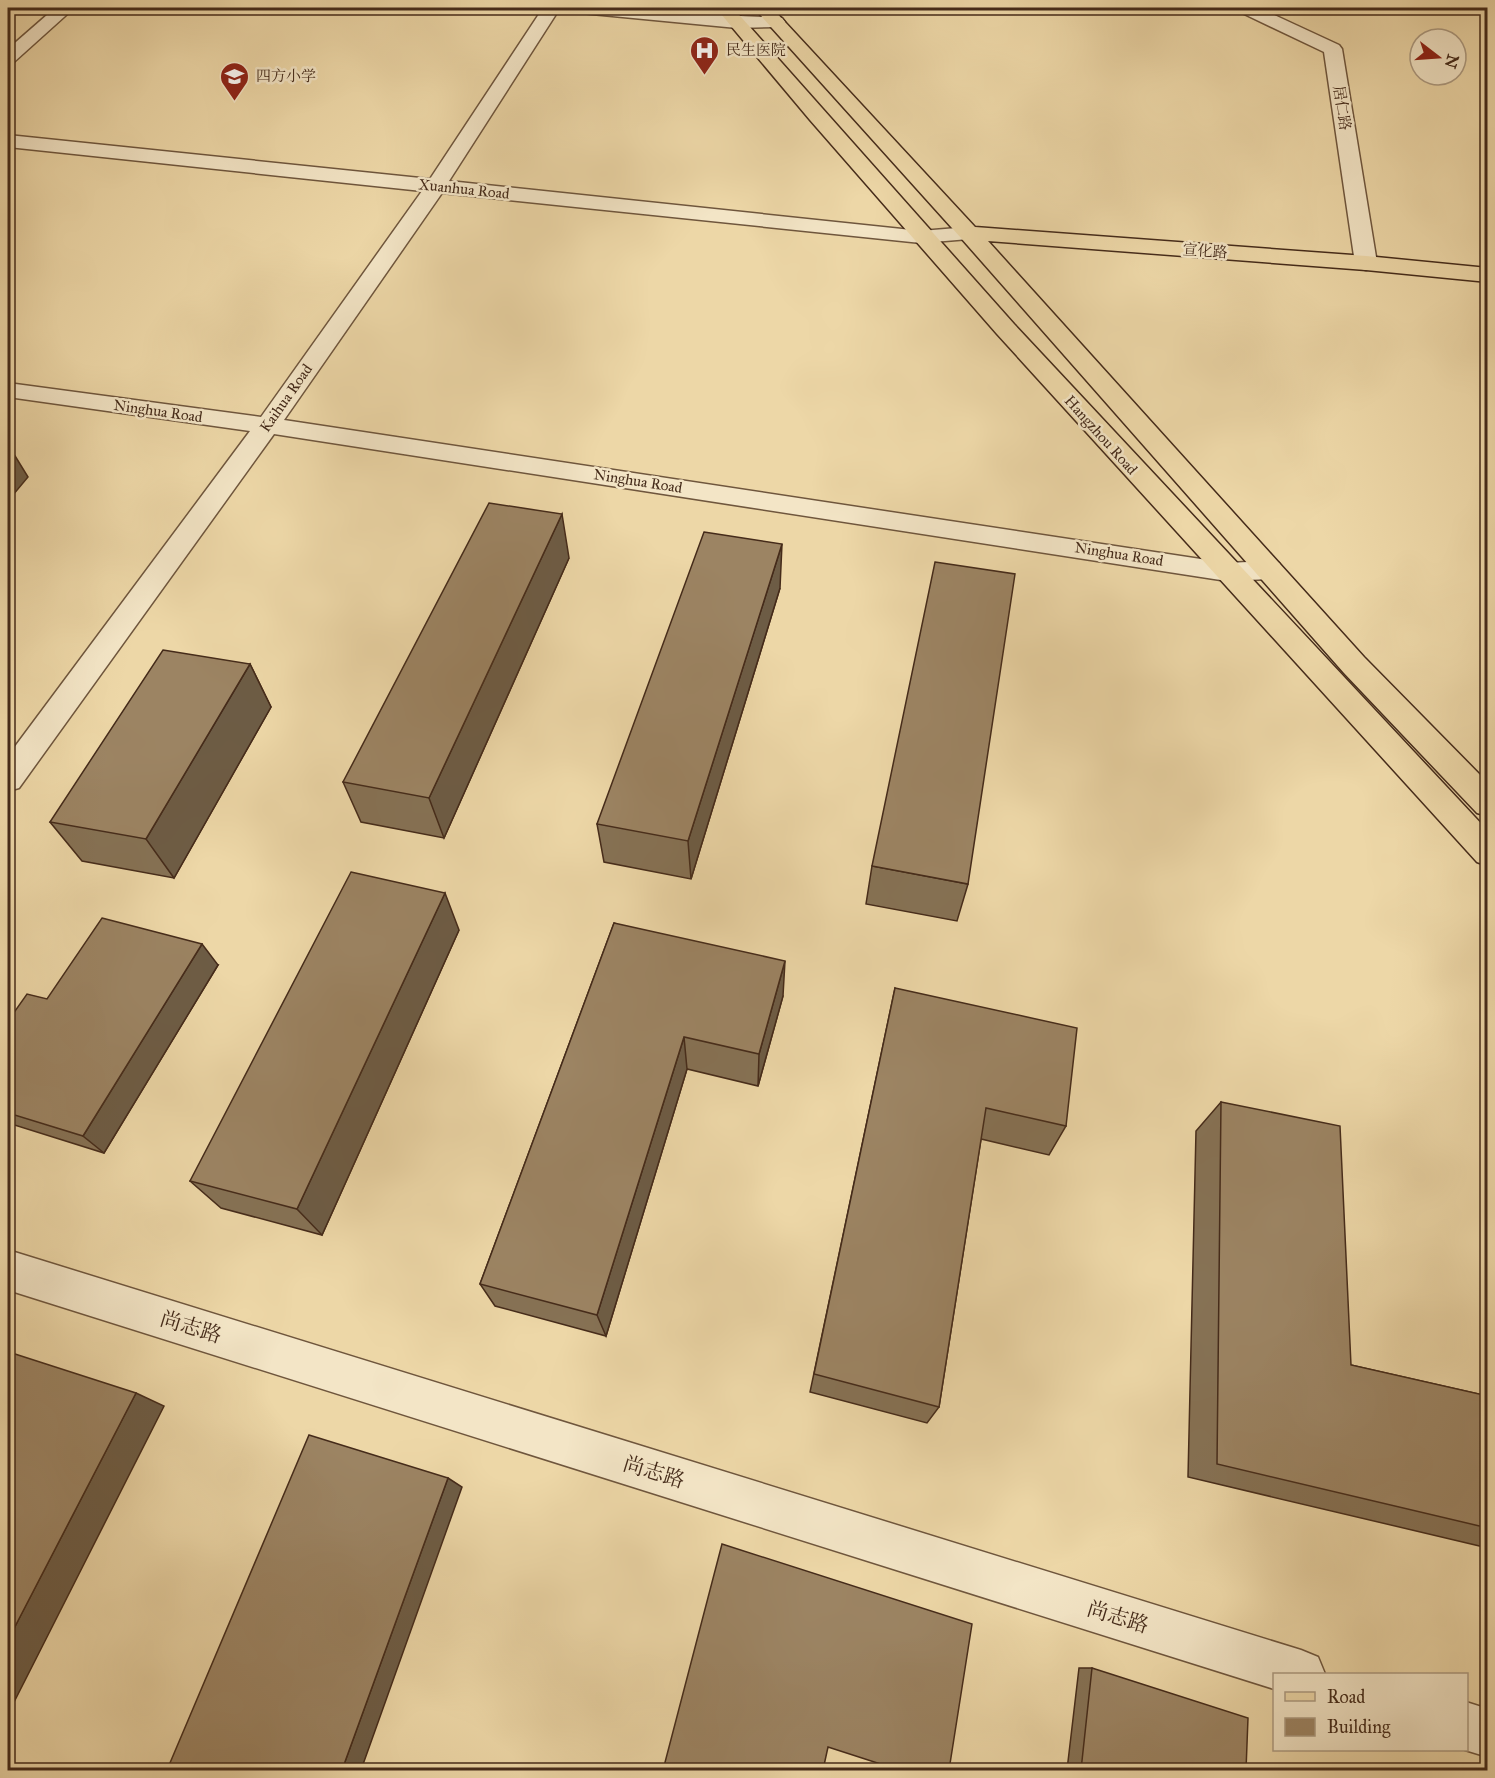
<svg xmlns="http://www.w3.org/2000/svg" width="1495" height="1778" font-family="'IM FELL Great Primer','Noto Serif SC',serif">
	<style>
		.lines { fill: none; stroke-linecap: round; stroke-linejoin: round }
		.minor-casing { stroke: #6f563d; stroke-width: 3 }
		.major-casing { stroke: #452b1a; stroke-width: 3 }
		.minor { fill: #f3e5c6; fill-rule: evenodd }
		.major { fill: #edd7a7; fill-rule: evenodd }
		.wall { fill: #867255; stroke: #452b1a; stroke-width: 1.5 }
		.shaded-wall { fill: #6d5c45; stroke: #452b1a; stroke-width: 1.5 }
		.building { fill: #9c8463; stroke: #452b1a; stroke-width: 1.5 }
		.labels { text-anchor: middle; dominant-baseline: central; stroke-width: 5; stroke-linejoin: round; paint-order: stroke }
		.far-poi-label { font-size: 15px; fill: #452b1a; stroke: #f3e5c6; text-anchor: start }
		.far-street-label { font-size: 15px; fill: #452b1a; stroke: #f3e5c6 }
		.near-street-label { font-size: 21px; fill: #452b1a; stroke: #f3e5c6 }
	</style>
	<rect width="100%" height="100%" fill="#edd7a7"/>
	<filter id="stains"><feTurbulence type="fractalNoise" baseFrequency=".00333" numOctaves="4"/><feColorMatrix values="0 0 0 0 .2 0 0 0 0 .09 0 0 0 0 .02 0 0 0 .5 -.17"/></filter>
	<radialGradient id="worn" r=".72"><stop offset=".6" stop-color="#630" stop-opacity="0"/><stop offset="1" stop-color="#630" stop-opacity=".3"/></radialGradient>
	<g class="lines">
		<defs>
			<g id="minor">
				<polygon points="55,8 74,8 14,62 8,63 8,49"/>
				<polygon points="543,8 560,8 449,181 921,231 969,227 977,228 980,233 977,238 969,239 921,243 442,193 284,420 1227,563 1269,561 1279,563 1283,570 1279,577 1269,579 1227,581 274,434 19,788 8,791 8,756 250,431 8,397 8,383 261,417 422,191 8,147 8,135 430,179"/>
				<path d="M572,8C639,0 709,18 776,17L782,18L785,22L782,26L776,27L737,28L581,13L575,12Z"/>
				<polygon points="1238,8 1259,8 1339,45 1342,49 1377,263 1374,268 1366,270 1358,268 1355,263 1324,52 1240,12"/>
				<polygon points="8,1250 1301,1650 1318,1657 1325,1674 1274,1674 1274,1689 8,1290"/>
				<polygon points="1466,1702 1488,1709 1488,1757 1465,1750"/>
			</g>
			<g id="major">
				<polygon points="716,8 733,8 1014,324 1488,831 1488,866 1477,862 997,334 810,120"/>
				<polygon points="754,8 772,8 975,227 1366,256 1488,268 1488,282 1366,270 988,241 1364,657 1488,783 1488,816 1477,813 1344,673 961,238"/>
			</g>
		</defs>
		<!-- minor casing -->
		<use href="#minor" class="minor-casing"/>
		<!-- major casing -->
		<use href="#major" class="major-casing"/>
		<!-- minor -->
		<use href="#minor" class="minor"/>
		<!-- major -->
		<use href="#major" class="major"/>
	</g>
	<!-- wall -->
	<g class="wall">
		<polygon points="569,558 444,838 361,822 343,782"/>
		<polygon points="780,588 691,879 604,862 597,824"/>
		<polygon points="250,664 271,707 174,878 82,861 50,822"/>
		<polygon points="872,866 968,884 957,921 866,904"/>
		<polygon points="614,923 783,996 758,1086 687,1069 606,1336 495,1306 480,1284"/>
		<polygon points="459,930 322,1235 221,1208 190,1181"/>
		<polygon points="218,965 104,1153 8,1123 8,1021 47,999"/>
		<polygon points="895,988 1066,1126 1049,1155 981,1139 939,1407 927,1423 810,1392"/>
		<polygon points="1221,1102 1351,1365 1488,1396 1488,1548 1188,1477 1196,1131"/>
		<polygon points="1079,1668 1092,1668 1246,1770 1067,1770"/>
	</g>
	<!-- shaded-wall -->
	<g class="shaded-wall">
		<polygon points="12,451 28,477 8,501 8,456"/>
		<polygon points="562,514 569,558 444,838 429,798"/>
		<polygon points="782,544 780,588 691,879 688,841"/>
		<polygon points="250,664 271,707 174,878 146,839"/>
		<polygon points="445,893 459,930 322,1235 297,1209"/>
		<polygon points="202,944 218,965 104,1153 83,1136"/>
		<polygon points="785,961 783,996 758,1086 759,1054"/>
		<polygon points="684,1037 687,1069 606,1336 597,1315"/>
		<polygon points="136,1393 164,1406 8,1714 8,1640"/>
		<polygon points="448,1478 462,1487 361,1770 342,1770"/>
	</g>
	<!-- building -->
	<g class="building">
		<polygon points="8,450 12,451 8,456"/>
		<polygon points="489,503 562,514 429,798 343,782"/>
		<polygon points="704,532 782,544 688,841 597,824"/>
		<polygon points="935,562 1015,574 968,884 872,866"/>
		<polygon points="163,650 250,664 146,839 50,822"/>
		<polygon points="351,872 445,893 297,1209 190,1181"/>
		<polygon points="102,918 202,944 83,1136 8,1113 8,1021 27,994 47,999"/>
		<polygon points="614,923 785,961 759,1054 684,1037 597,1315 480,1284"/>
		<polygon points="895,988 1077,1028 1066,1126 986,1108 939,1407 814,1374"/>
		<polygon points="1221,1102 1340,1126 1351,1365 1488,1396 1488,1528 1217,1464"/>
		<polygon points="15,1354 136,1393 8,1640 8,1366"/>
		<polygon points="309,1435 448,1478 342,1770 167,1770"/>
		<polygon points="722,1544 972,1624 949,1770 899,1770 828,1747 823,1770 663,1770"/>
		<polygon points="1092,1668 1248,1718 1246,1770 1081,1770"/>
	</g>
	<!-- icons -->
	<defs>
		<symbol id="hospital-pin" viewBox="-11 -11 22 30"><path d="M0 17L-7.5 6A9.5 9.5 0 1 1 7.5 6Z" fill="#8f2418" stroke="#f3e5c6"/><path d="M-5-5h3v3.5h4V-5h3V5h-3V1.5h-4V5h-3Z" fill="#fff"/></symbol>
		<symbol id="school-pin" viewBox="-11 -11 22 30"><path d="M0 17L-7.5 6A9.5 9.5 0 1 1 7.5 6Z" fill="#8f2418" stroke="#f3e5c6"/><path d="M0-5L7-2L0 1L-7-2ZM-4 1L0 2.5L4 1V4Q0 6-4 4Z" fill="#fff"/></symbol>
	</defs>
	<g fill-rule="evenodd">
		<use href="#hospital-pin" x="688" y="34" width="33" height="45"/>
		<use href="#school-pin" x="218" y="60" width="33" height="45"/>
	</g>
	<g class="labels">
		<!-- far-poi labels -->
		<g class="far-poi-label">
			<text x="726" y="50">民生医院</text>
			<text x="256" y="76">四方小学</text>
		</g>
		<!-- far-street labels -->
		<g class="far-street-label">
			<text transform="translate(1342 108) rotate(81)">居仁路</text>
			<text transform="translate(464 189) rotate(6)">Xuanhua Road</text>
			<text transform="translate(1205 251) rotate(4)">宣化路</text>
			<text transform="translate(286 398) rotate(-55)">Kaihua Road</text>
			<text transform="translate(158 411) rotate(8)">Ninghua Road</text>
			<text transform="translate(1101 435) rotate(48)">Hangzhou Road</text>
			<text transform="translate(638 481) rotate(9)">Ninghua Road</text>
			<text transform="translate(1119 554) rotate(9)">Ninghua Road</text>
		</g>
		<!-- near-street labels -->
		<g class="near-street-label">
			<text transform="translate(191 1327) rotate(17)">尚志路</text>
			<text transform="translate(654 1472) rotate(17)">尚志路</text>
			<text transform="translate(1118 1617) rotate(17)">尚志路</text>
		</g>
	</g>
	<!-- margin -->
	<rect width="1495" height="1778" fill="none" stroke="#edd7a7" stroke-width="30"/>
	<rect x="9" y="9" width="1477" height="1760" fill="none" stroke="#452b1a" stroke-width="3"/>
	<rect x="15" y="15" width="1465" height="1748" fill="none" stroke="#452b1a" stroke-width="1.5"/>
	<!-- legend -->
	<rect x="1273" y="1673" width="195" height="78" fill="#f3e5c6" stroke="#ad9b81" stroke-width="1.5"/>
	<rect x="1285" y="1692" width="30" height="9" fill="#edd7a7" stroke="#ad9b81" stroke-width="1.5"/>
	<text x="1327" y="1703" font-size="18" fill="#452b1a">Road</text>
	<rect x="1285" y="1718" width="30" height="18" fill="#9c8463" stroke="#ad9b81" stroke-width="1.5"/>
	<text x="1327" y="1733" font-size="18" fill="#452b1a">Building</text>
	<!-- north arrow -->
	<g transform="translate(1438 57) rotate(107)"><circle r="28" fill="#f3e5c6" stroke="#ad9b81" stroke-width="1.5"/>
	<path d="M0-4.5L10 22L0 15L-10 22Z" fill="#8f2418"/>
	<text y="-9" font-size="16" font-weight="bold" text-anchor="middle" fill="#452b1a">N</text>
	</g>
	<rect width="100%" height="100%" filter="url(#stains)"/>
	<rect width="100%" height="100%" fill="url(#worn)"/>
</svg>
